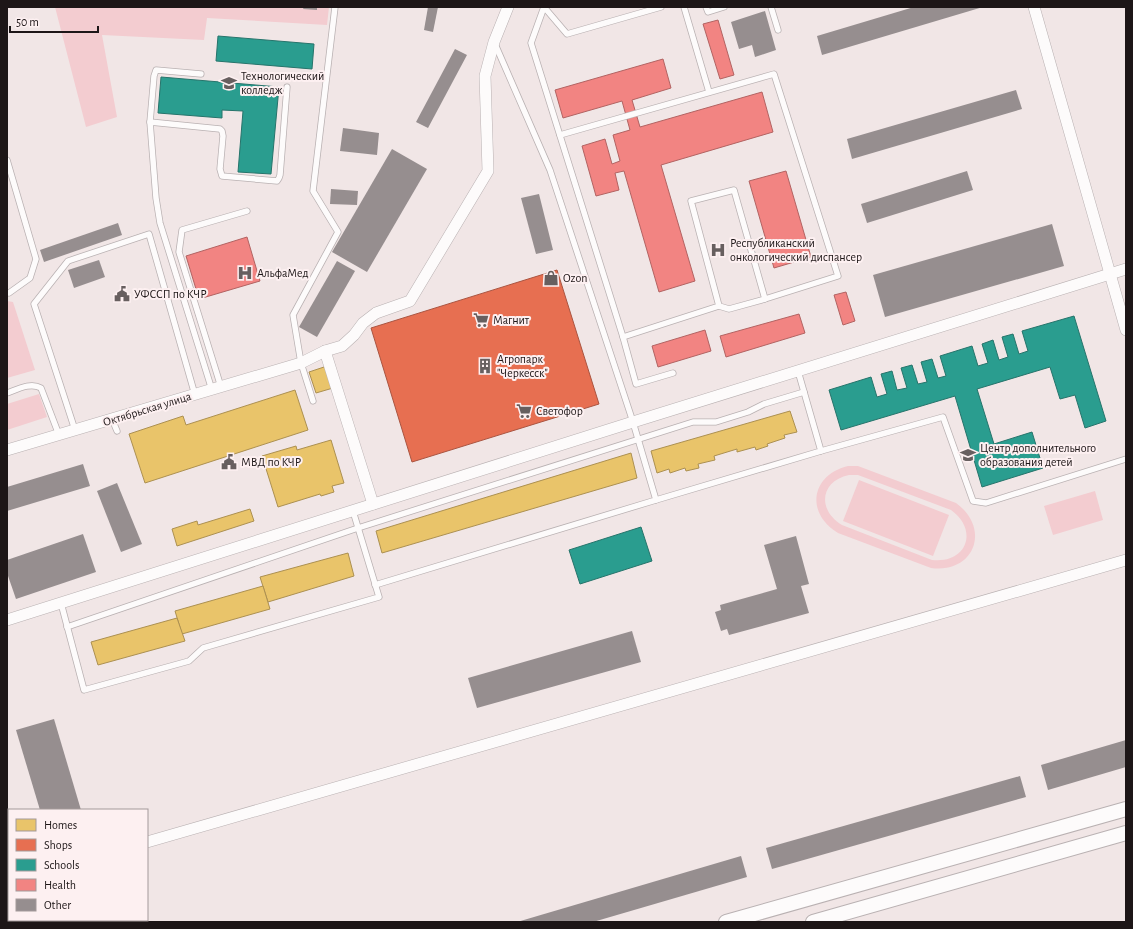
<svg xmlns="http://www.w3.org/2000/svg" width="1133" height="929" font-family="'Alegreya Sans',sans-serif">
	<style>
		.green { fill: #f3ccd0; fill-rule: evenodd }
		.homes { fill: #e9c46a; stroke: #ac9051 }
		.shops { fill: #e76f51; stroke: #aa5440 }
		.schools { fill: #2a9d8f; stroke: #26746b }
		.health { fill: #f28482; stroke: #b26362 }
		.building { fill: #968e8f }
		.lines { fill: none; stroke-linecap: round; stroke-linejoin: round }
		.service-casing { stroke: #b9b1b2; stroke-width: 7 }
		.minor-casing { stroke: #b9b1b2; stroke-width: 12 }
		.tertiary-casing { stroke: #b9b1b2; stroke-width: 16 }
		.service { stroke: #fdfbfb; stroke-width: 5.5 }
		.minor { stroke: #fdfbfb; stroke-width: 11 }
		.tertiary { stroke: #fdfbfb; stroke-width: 14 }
		.labels { text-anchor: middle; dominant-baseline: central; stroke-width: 4; stroke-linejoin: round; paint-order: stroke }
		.poi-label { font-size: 12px; fill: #1d1617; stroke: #fdf0f1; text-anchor: start }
		.street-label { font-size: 12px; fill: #1d1617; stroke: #fdf0f1 }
	</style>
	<rect width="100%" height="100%" fill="#f1e6e6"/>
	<!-- green -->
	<g class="green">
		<polygon points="55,7 329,7 327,25 207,18 204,40 102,35 117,117 86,127"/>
		<polygon points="7,301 13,302 35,370 7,378"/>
		<polygon points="39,394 47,417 7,430 7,404"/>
		<path d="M848,466H858L956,503C991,528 975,574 931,568L838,533C805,513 811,475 848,466ZM849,475H858L951,510C979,530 967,564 932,560L842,525C817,510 820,481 849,475Z"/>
		<polygon points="859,480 949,515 933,556 843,521"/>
		<polygon points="1095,491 1103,520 1053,535 1044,506"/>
	</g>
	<!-- homes -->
	<g class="homes">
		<polygon points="327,366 333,388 316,393 309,372"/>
		<polygon points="295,390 308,430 145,483 129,434 183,416 186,425"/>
		<polygon points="790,411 797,432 784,435 785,438 767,444 768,446 756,450 755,447 737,452 737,449 714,456 715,460 698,464 699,468 686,471 685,468 670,473 669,469 657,473 651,451"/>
		<polygon points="331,440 344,483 332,486 334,492 321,496 320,494 278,507 262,456 296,446 297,450"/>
		<polygon points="631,453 637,478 382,553 376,531"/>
		<polygon points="250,509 254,521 177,546 172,529 197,521 198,525"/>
		<polygon points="348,553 354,576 268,602 260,577"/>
		<polygon points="263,586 270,609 182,634 175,611"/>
		<polygon points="177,618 185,641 98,665 91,642"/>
	</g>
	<!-- shops -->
	<polygon class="shops" points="557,270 599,404 412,462 371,328"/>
	<!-- schools -->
	<g class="schools">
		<polygon points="218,36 314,44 312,69 216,61"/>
		<polygon points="161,77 279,87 271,174 238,172 243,111 222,110 222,118 158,113"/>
		<polygon points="1074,316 1106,421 1085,428 1075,395 1060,399 1050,367 977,389 994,444 1032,432 1043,468 982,487 955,396 841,430 829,390 871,377 877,397 887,394 881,374 892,371 897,390 907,388 901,368 912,365 918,384 927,382 921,362 932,359 938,378 946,376 940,356 972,346 978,366 988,363 982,344 993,340 999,360 1008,357 1002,337 1013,334 1019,354 1028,351 1022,331"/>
		<polygon points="641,527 652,561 580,584 569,550"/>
	</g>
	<!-- health -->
	<g class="health">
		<polygon points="718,20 734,75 720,79 703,24"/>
		<polygon points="663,59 671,88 632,100 640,127 762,92 773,132 661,165 695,281 659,292 624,171 615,173 619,190 596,196 582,146 605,139 612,164 620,161 613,135 630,130 622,101 563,118 555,90"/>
		<polygon points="786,171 811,257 774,268 749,181"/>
		<polygon points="247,237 260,281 199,299 186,256"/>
		<polygon points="846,292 855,321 843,325 834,295"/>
		<polygon points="799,314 805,333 726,357 720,336"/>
		<polygon points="705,330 711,351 658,367 652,346"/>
	</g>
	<!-- building -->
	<g class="building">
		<polygon points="304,7 317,7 317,10 303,9"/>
		<polygon points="428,7 438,7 433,32 424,30"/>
		<polygon points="914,7 983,7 822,55 817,36"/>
		<polygon points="765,11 776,50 755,57 752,45 739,49 731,22"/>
		<polygon points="455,49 467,55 428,128 416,122"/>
		<polygon points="1016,90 1022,109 852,159 847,139"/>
		<polygon points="343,128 379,133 377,155 340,151"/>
		<polygon points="392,149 427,169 367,272 332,252"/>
		<polygon points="967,171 973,190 867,223 861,204"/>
		<polygon points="331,189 358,191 357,205 330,204"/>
		<polygon points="539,194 553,250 536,254 521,198"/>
		<polygon points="118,223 122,235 44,262 40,250"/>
		<polygon points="1052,224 1064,266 885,317 873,275"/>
		<polygon points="99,260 105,277 74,288 68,270"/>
		<polygon points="337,261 355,271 317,337 299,327"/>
		<polygon points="83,464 90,486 7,511 7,487"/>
		<polygon points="117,483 142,544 121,552 97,491"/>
		<polygon points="83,534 96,572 16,599 7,573 7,560"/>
		<polygon points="796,536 809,584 801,586 809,613 729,635 727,629 721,631 715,612 721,610 720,605 777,589 764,545"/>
		<polygon points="632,631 641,662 477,708 468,678"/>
		<polygon points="54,719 81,810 40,810 16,730"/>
		<polygon points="1126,740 1126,767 1048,790 1041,765"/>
		<polygon points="1020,776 1026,797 772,869 766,848"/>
		<polygon points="741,856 747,877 593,922 517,922"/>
		<polygon points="75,920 110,920 111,922 75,922"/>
	</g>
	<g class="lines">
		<defs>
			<g id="service">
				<polyline points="544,7 531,43 623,337 719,306 729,309 765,299 734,190 691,201 719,306"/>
				<polyline points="544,7 567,34 661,7"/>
				<polyline points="684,7 709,92"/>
				<polyline points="706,7 708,12 724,7"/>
				<polyline points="771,7 778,30"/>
				<polyline points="150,122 154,76 156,70 201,74"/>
				<polyline points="560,135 774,74 838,276 765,299"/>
				<polyline points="7,160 36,259 30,278 9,293 7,293"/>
				<polyline points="623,337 636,384 673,373"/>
				<polyline points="221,387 179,252 182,230 247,211"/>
				<polyline points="212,390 160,223 156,198 150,122 220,129 222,131 223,136 220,169 222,176 277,181 279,178 280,175 287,87"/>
				<path d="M7,393C18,389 31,382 41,388L59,435"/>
				<polyline points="313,401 301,363 293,315 338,232 313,191 335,7"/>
				<polyline points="112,419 117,431"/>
				<polyline points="75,430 34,304 68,261 149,234 195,395"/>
				<polyline points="821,451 943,417 973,501 986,503 1126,459"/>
				<polyline points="656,500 821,451 798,371"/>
				<polyline points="375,585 656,500 633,422 550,170 495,44"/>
				<polyline points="61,603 84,690 189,661 203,648 379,597 353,511"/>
				<polyline points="67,627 358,528 693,422 716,422 748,412 764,404 804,392"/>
			</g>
			<g id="minor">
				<polyline points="1034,7 1126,330"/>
				<polyline points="325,351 373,504"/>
				<polyline points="7,450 301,363 325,351 342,346 354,335 363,323 376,313 410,301 488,171 485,76 494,42 508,7"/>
				<polyline points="7,620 633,422 1126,269"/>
				<polyline points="147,842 1126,560"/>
				<polyline points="7,922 14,920"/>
			</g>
			<g id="tertiary">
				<polyline points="7,860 9,867"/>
				<polyline points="24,920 24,922"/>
				<polyline points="726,922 1126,809"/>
				<polyline points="813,922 1126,833"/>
			</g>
		</defs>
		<!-- service casing -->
		<use href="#service" class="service-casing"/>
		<!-- minor casing -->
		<use href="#minor" class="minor-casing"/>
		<!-- tertiary casing -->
		<use href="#tertiary" class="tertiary-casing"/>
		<!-- service -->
		<use href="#service" class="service"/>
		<!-- minor -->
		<use href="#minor" class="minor"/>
		<!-- tertiary -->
		<use href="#tertiary" class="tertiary"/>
	</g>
	<!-- icons -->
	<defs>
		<symbol id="university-bare" viewBox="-9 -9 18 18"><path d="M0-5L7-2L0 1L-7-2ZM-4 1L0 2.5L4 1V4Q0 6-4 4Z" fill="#675f5f" stroke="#fdf0f1" stroke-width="2.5" paint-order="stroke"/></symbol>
		<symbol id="hospital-bare" viewBox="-9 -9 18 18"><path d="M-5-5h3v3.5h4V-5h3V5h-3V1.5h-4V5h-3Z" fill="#675f5f" stroke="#fdf0f1" stroke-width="2.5" paint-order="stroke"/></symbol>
		<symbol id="shop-bare" viewBox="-9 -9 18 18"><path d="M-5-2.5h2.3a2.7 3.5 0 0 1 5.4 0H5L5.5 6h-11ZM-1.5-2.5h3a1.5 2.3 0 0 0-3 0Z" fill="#675f5f" stroke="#fdf0f1" stroke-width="2.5" paint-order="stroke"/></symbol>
		<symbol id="civic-bare" viewBox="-9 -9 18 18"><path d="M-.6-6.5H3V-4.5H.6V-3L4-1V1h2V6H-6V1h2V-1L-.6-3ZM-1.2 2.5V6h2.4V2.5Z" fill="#675f5f" stroke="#fdf0f1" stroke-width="2.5" paint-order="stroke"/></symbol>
		<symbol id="supermarket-bare" viewBox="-9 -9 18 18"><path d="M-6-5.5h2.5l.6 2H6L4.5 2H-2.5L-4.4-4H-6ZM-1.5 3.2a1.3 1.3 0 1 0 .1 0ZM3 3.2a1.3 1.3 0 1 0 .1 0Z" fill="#675f5f" stroke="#fdf0f1" stroke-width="2.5" paint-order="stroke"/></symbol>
		<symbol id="building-bare" viewBox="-9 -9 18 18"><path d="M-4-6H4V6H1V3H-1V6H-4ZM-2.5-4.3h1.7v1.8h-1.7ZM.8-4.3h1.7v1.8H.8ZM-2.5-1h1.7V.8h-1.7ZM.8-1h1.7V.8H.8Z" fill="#675f5f" stroke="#fdf0f1" stroke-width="2.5" paint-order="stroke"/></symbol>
		<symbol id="school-bare" viewBox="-9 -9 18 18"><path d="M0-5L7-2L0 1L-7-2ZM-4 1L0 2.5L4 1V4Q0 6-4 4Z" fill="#675f5f" stroke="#fdf0f1" stroke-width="2.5" paint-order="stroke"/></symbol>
	</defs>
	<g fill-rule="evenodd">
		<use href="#university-bare" x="218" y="72" width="22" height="22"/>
		<use href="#hospital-bare" x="707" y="239" width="22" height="22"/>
		<use href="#hospital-bare" x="234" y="262" width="22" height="22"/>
		<use href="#shop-bare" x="540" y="267" width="22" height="22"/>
		<use href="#civic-bare" x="111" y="283" width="22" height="22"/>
		<use href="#supermarket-bare" x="470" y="309" width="22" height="22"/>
		<use href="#building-bare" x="474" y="355" width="22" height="22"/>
		<use href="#supermarket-bare" x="513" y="400" width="22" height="22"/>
		<use href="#school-bare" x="957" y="444" width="22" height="22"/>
		<use href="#civic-bare" x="218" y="451" width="22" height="22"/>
	</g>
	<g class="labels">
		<!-- poi labels -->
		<g class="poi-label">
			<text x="241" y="76">Технологический<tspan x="241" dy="14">колледж</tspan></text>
			<text x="730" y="243">Республиканский<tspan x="730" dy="14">онкологический диспансер</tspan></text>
			<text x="257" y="273">АльфаМед</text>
			<text x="563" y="278">Ozon</text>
			<text x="134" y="294">УФССП по КЧР</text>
			<text x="493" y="320">Магнит</text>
			<text x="497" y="359">Агропарк<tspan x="497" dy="14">"Черкесск"</tspan></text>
			<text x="536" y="411">Светофор</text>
			<text x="980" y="448">Центр дополнительного<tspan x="980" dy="14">образования детей</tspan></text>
			<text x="241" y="462">МВД по КЧР</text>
		</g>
		<!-- street labels -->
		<g class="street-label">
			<text transform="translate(147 409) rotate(-17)">Октябрьская улица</text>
		</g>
	</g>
	<!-- border -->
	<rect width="1133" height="929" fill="none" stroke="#1d1617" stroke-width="16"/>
	<!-- legend -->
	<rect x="8" y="809" width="140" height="112" fill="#fdf0f1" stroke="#a3999a"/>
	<rect x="16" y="819" width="20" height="12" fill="#e9c46a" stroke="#a3999a"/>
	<text x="44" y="829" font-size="12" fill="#1d1617">Homes</text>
	<rect x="16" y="839" width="20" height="12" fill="#e76f51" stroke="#a3999a"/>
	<text x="44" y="849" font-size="12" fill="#1d1617">Shops</text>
	<rect x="16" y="859" width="20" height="12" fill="#2a9d8f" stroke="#a3999a"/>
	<text x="44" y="869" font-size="12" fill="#1d1617">Schools</text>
	<rect x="16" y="879" width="20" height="12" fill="#f28482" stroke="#a3999a"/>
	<text x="44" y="889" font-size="12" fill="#1d1617">Health</text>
	<rect x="16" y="899" width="20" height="12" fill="#968e8f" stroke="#a3999a"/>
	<text x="44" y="909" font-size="12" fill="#1d1617">Other</text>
	<!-- scale -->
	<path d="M10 26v6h88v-6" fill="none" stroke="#1d1617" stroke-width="2"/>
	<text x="16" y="26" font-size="12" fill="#1d1617" stroke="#fdf0f1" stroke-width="3" paint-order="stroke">50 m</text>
</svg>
